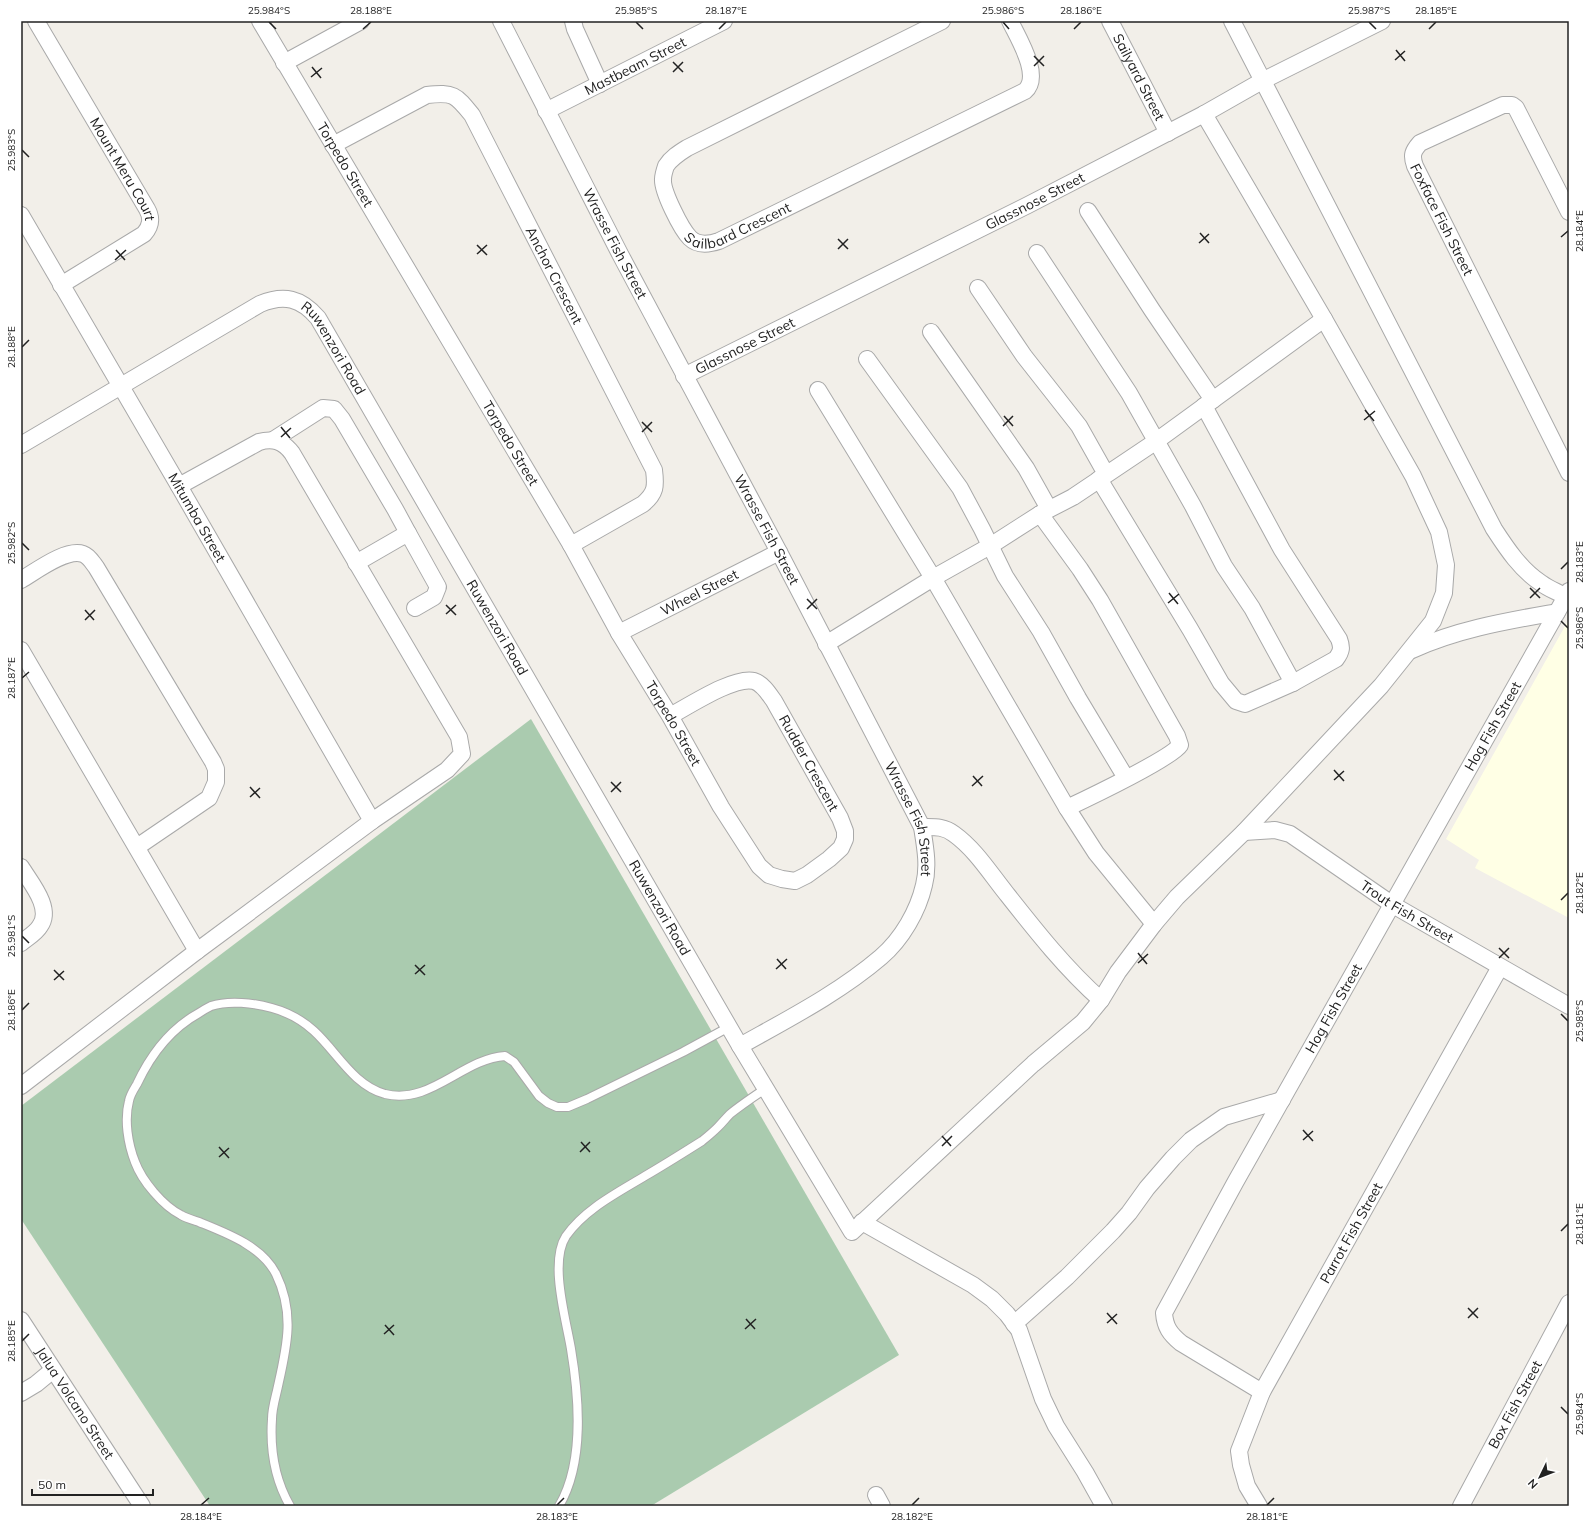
<svg xmlns="http://www.w3.org/2000/svg" width="1590" height="1527" font-family="Mulish,sans-serif">
	<style>
		.education { fill: #ffffe5 }
		.cemetery { fill: #aacbaf }
		.lines { fill: none; stroke-linecap: round; stroke-linejoin: round }
		.lane-casing { stroke: #a9a9a9; stroke-width: 10 }
		.street-casing { stroke: #a9a9a9; stroke-width: 18 }
		.lane { stroke: #fff; stroke-width: 8 }
		.street { stroke: #fff; stroke-width: 16 }
		.ticks { fill: none; stroke: #222; stroke-width: 1.5 }
		.labels { text-anchor: middle; dominant-baseline: central; stroke-width: 3; stroke-linejoin: round; paint-order: stroke }
		.street-label { font-size: 14px; fill: #222; stroke: #fff }
		.neatline { fill: none; stroke: #222; stroke-width: 1.5 }
		.ticks-label { font-size: 10px; text-anchor: middle; fill: #222 }
	</style>
	<rect width="100%" height="100%" fill="#f2efe9"/>
	<!-- education -->
	<polygon class="education" points="1569,619 1569,918 1475,868 1479,860 1446,839"/>
	<!-- cemetery -->
	<polygon class="cemetery" points="531,719 899,1355 651,1506 210,1506 21,1219 21,1106"/>
	<g class="lines">
		<defs>
			<g id="lane">
				<path d="M290,1506C275,1480 270,1449 272,1419C272,1408 276,1396 278,1386C287,1346 295,1313 276,1274C262,1246 226,1233 199,1222C193,1220 186,1218 181,1215C163,1206 142,1181 135,1162C128,1144 124,1120 129,1101C130,1095 134,1089 137,1084C151,1054 170,1029 199,1013C202,1011 207,1008 211,1006C229,1000 254,1003 272,1008C287,1012 303,1021 314,1031C337,1052 353,1085 385,1094C431,1105 462,1059 505,1056L514,1062L539,1096L548,1103L557,1107H568L587,1099L683,1052L729,1027"/>
				<path d="M559,1506C585,1462 579,1397 571,1349C566,1319 549,1262 566,1236C585,1209 617,1193 645,1176C664,1165 683,1153 702,1141C707,1137 713,1132 718,1127C722,1123 726,1118 730,1114C741,1105 753,1097 765,1089"/>
			</g>
			<g id="street">
				<path id="s1" d="M36,21L147,209C152,218 151,226 144,234L61,285"/>
				<path id="s2" d="M260,21L571,545L619,633L670,716L721,807L759,866L769,875L782,879L795,881L807,875L829,859L841,848L845,839V831L840,818L774,701C769,694 763,684 754,681C734,676 689,706 670,716"/>
				<path id="s3" d="M501,21L620,254L779,552L922,827C925,846 929,866 924,885C918,911 902,939 881,957C839,993 788,1019 740,1046"/>
				<polyline points="573,21 575,29 600,84"/>
				<path id="s4" d="M942,21L687,148C679,153 671,158 666,166C665,169 663,175 663,179C662,191 681,229 690,238C698,246 710,244 719,241L1025,91C1042,76 1018,38 1010,21"/>
				<path id="s5" d="M1110,21L1168,133"/>
				<path d="M1232,21L1494,529C1507,549 1521,570 1541,583C1549,589 1558,592 1566,597"/>
				<polyline points="284,63 361,21"/>
				<path id="s6" d="M546,111L724,21"/>
				<path id="s7" d="M333,145L427,95C454,92 456,95 472,115L654,470C656,486 656,493 643,504L571,545"/>
				<polyline points="1088,211 1152,310 1213,400"/>
				<path id="s8" d="M1569,212L1516,108L1512,105H1503L1420,143C1413,151 1411,155 1415,166L1569,473"/>
				<path id="s9" d="M21,215L179,486L372,821"/>
				<polyline points="1037,253 1129,393 1193,506 1224,566 1252,608 1293,683"/>
				<polyline points="978,288 1024,356 1079,426 1106,474"/>
				<polyline points="931,332 1026,468 1049,509"/>
				<polyline points="867,359 960,488 982,529 1005,576 1041,632 1078,698 1126,778"/>
				<path id="s10" d="M684,376L1028,205L1204,114L1262,81L1382,21"/>
				<polyline points="818,390 933,578 1067,808 1096,853 1154,924"/>
				<polyline points="273,440 323,408 334,409 342,419 395,509 408,533"/>
				<path id="s11" d="M21,445L260,304C284,294 301,298 318,318L740,1046L852,1232L1033,1064L1083,1022L1101,1000L1118,972L1154,924L1177,897L1244,832L1381,686L1433,621L1444,593L1446,565L1439,532L1413,476L1324,319L1204,114"/>
				<path d="M1099,479L1190,629L1221,683L1236,701L1245,704L1293,683L1336,659C1342,651 1342,647 1339,639L1282,550L1204,406"/>
				<path d="M1040,514L1080,569L1100,600L1177,736L1180,745C1172,758 1086,799 1067,808"/>
				<polyline points="356,563 408,533 438,587 434,597 415,608"/>
				<path d="M21,580C35,572 66,548 83,554C89,556 92,562 96,567L213,762L216,769V782L209,798L137,847"/>
				<path id="s12" d="M619,633L779,552"/>
				<polyline points="826,644 933,578 990,546 1040,514 1073,497 1155,442 1324,319"/>
				<polyline points="21,650 197,951"/>
				<path d="M1412,650C1458,629 1507,621 1557,612"/>
				<path d="M922,827C934,827 944,826 954,834C975,849 990,873 1006,893C1036,931 1065,968 1101,1000"/>
				<path id="s13" d="M1244,832L1275,830L1290,834L1393,905L1569,1006"/>
				<path d="M21,867C30,882 53,908 40,926C36,933 27,938 21,943"/>
				<path d="M21,1086L197,951L372,821L447,770L462,754L459,737L292,453C283,441 273,438 259,442L179,486"/>
				<polyline points="862,1222 973,1285 992,1299 1007,1314 1019,1330 1043,1399 1056,1426 1085,1472 1104,1506"/>
				<path id="s14" d="M21,1320L142,1506"/>
				<polyline points="1014,1324 1067,1277 1113,1231 1129,1213 1147,1188 1173,1158 1191,1140 1224,1117 1282,1100"/>
				<path id="s15" d="M1262,1392L1181,1343C1170,1334 1165,1327 1164,1313L1236,1181L1569,591"/>
				<polyline points="21,1393 36,1384 53,1370"/>
				<polyline points="876,1495 882,1506"/>
				<path id="s16" d="M1259,1506L1247,1486L1241,1465L1239,1451L1262,1392L1500,967"/>
				<path id="s17" d="M1461,1506L1569,1303"/>
			</g>
		</defs>
		<!-- lane casing -->
		<use href="#lane" class="lane-casing"/>
		<!-- street casing -->
		<use href="#street" class="street-casing"/>
		<!-- lane -->
		<use href="#lane" class="lane"/>
		<!-- street -->
		<use href="#street" class="street"/>
	</g>
	<!-- ticks -->
	<path class="ticks" d="M269,22L276,29M636,22L643,29M1003,22L1009,29M1369,22L1376,29M363,29L371,22M719,29L726,22M1074,29L1081,22M1429,29L1436,22M1396,50L1405,61M1034,56L1044,66M1395,60L1405,51M673,62L683,72M1034,66L1044,56M312,67L321,78M673,72L683,62M311,77L322,68M22,150L29,157M1200,233L1209,243M1561,237L1568,231M838,239L848,249M1199,243L1209,234M477,245L487,255M838,249L848,239M116,250L125,260M477,254L487,245M115,260L126,250M22,347L29,340M1365,410L1374,421M1004,416L1013,426M1364,420L1375,411M642,422L652,432M1003,426L1013,416M281,427L290,438M642,432L652,422M281,437L291,428M22,543L29,550M1561,569L1568,562M1530,588L1540,598M1169,593L1178,604M1530,598L1540,588M807,599L817,609M1168,603L1179,594M446,605L456,615M807,609L817,599M85,610L94,620M446,614L456,605M85,620L95,610M1561,621L1568,628M22,678L29,672M1334,770L1344,781M973,776L982,786M1334,780L1344,771M611,782L621,792M972,786L983,776M250,787L260,798M611,792L621,782M250,797L260,788M1561,900L1568,893M22,936L29,943M1499,948L1509,958M1138,953L1147,964M1499,958L1509,948M777,959L786,969M1138,963L1148,954M415,965L425,975M776,969L787,959M54,970L64,980M415,974L425,965M54,980L64,971M22,1010L29,1003M1561,1014L1568,1021M1303,1130L1313,1141M942,1136L951,1146M1303,1140L1313,1131M581,1142L590,1152M942,1146L952,1136M219,1147L229,1158M580,1152L590,1142M219,1157L229,1148M1561,1231L1568,1224M1468,1308L1478,1318M1107,1313L1117,1324M1468,1318L1478,1308M746,1319L755,1329M1107,1323L1117,1314M385,1325L394,1335M745,1329L756,1319M384,1334L394,1325M22,1341L29,1334M1561,1407L1568,1414M201,1505L209,1498M557,1505L564,1498M912,1505L919,1498M1267,1505L1274,1498"/>
	<g class="labels">
		<!-- street labels -->
		<g class="street-label">
			<text stroke="none"><textPath href="#s6" startOffset="100">Mastbeam Street</textPath></text>
			<text stroke="none"><textPath href="#s5" startOffset="63">Sailyard Street</textPath></text>
			<text stroke="none"><textPath href="#s2" startOffset="167">Torpedo Street</textPath></text>
			<text stroke="none"><textPath href="#s1" startOffset="172">Mount Meru Court</textPath></text>
			<text stroke="none"><textPath href="#s10" startOffset="392">Glassnose Street</textPath></text>
			<text stroke="none"><textPath href="#s4" startOffset="444">Sailbard Crescent</textPath></text>
			<text stroke="none"><textPath href="#s8" startOffset="307">Foxface Fish Street</textPath></text>
			<text stroke="none"><textPath href="#s3" startOffset="250">Wrasse Fish Street</textPath></text>
			<text stroke="none"><textPath href="#s7" startOffset="340">Anchor Crescent</textPath></text>
			<text stroke="none"><textPath href="#s10" startOffset="68">Glassnose Street</textPath></text>
			<text stroke="none"><textPath href="#s11" startOffset="376">Ruwenzori Road</textPath></text>
			<text stroke="none"><textPath href="#s2" startOffset="491">Torpedo Street</textPath></text>
			<text stroke="none"><textPath href="#s9" startOffset="350">Mitumba Street</textPath></text>
			<text stroke="none"><textPath href="#s3" startOffset="574">Wrasse Fish Street</textPath></text>
			<text stroke="none"><textPath href="#s12" startOffset="90">Wheel Street</textPath></text>
			<text stroke="none"><textPath href="#s11" startOffset="700">Ruwenzori Road</textPath></text>
			<text stroke="none"><textPath href="#s2" startOffset="815">Torpedo Street</textPath></text>
			<text stroke="none"><textPath href="#s15" startOffset="803">Hog Fish Street</textPath></text>
			<text transform="translate(809 763) rotate(61)">Rudder Crescent</text>
			<text stroke="none"><textPath href="#s3" startOffset="898">Wrasse Fish Street</textPath></text>
			<text stroke="none"><textPath href="#s11" startOffset="1024">Ruwenzori Road</textPath></text>
			<text stroke="none"><textPath href="#s13" startOffset="187">Trout Fish Street</textPath></text>
			<text stroke="none"><textPath href="#s15" startOffset="479">Hog Fish Street</textPath></text>
			<text stroke="none"><textPath href="#s16" startOffset="305">Parrot Fish Street</textPath></text>
			<text stroke="none"><textPath href="#s14" startOffset="99">Jalua Volcano Street</textPath></text>
			<text stroke="none"><textPath href="#s17" startOffset="115">Box Fish Street</textPath></text>
		</g>
	</g>
	<!-- border -->
	<rect width="1590" height="1527" fill="none" stroke="#ffffff" stroke-width="44"/>
	<!-- north arrow -->
	<g transform="translate(1540 1477) rotate(227)" stroke="#ffffff" stroke-width="3" paint-order="stroke">
	<path d="M0-3L7 15L0 10L-7 15Z" fill="#222222"/>
	<text y="-6" font-size="11" font-weight="bold" text-anchor="middle" fill="#222222">N</text>
	</g>
	<!-- scale -->
	<path d="M32 1489v6h121v-6" fill="none" stroke="#222222" stroke-width="2"/>
	<text x="38" y="1489" font-size="12" fill="#222222" stroke="#ffffff" stroke-width="3" paint-order="stroke">50 m</text>
	<rect x="22" y="22" width="1546" height="1483" class="neatline"/>
	<g class="ticks-label">
		<text x="269" y="14">25.984°S</text>
		<text x="371" y="14">28.188°E</text>
		<text x="636" y="14">25.985°S</text>
		<text x="726" y="14">28.187°E</text>
		<text x="1003" y="14">25.986°S</text>
		<text x="1081" y="14">28.186°E</text>
		<text x="1369" y="14">25.987°S</text>
		<text x="1436" y="14">28.185°E</text>
		<text transform="translate(11 150) rotate(-90)" y="4">25.983°S</text>
		<text transform="translate(1579 231) rotate(-90)" y="4">28.184°E</text>
		<text transform="translate(11 347) rotate(-90)" y="4">28.188°E</text>
		<text transform="translate(11 543) rotate(-90)" y="4">25.982°S</text>
		<text transform="translate(1579 562) rotate(-90)" y="4">28.183°E</text>
		<text transform="translate(1579 628) rotate(-90)" y="4">25.986°S</text>
		<text transform="translate(11 678) rotate(-90)" y="4">28.187°E</text>
		<text transform="translate(1579 893) rotate(-90)" y="4">28.182°E</text>
		<text transform="translate(11 936) rotate(-90)" y="4">25.981°S</text>
		<text transform="translate(11 1010) rotate(-90)" y="4">28.186°E</text>
		<text transform="translate(1579 1021) rotate(-90)" y="4">25.985°S</text>
		<text transform="translate(1579 1224) rotate(-90)" y="4">28.181°E</text>
		<text transform="translate(11 1341) rotate(-90)" y="4">28.185°E</text>
		<text transform="translate(1579 1414) rotate(-90)" y="4">25.984°S</text>
		<text x="201" y="1520">28.184°E</text>
		<text x="557" y="1520">28.183°E</text>
		<text x="912" y="1520">28.182°E</text>
		<text x="1267" y="1520">28.181°E</text>
	</g>
</svg>
